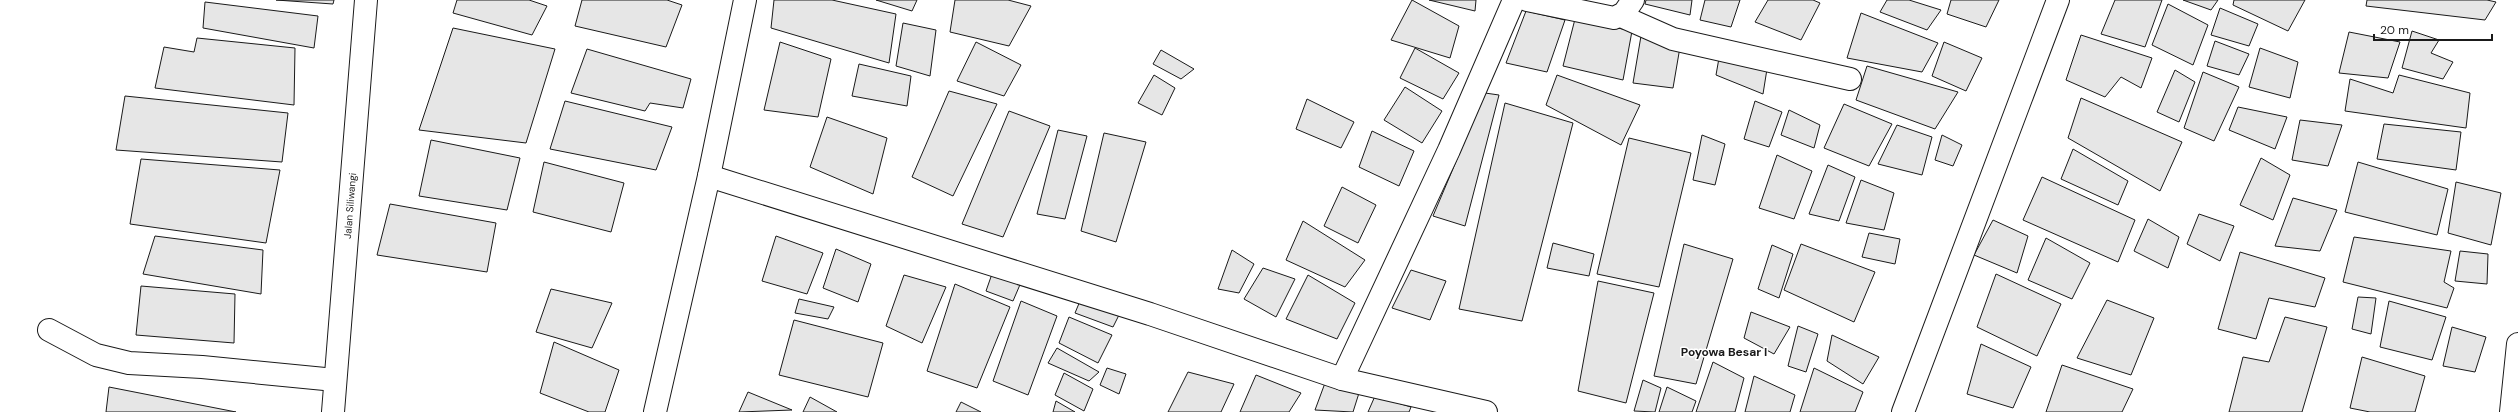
<svg xmlns="http://www.w3.org/2000/svg" width="2518" height="412" font-family="'DM Sans',sans-serif">
	<style>
		.building { fill: #e6e6e6; stroke: #1a1a1a }
		.lines { fill: none; stroke-linecap: round; stroke-linejoin: round }
		.minor-casing { stroke: #1a1a1a; stroke-width: 24 }
		.tertiary-casing { stroke: #1a1a1a; stroke-width: 24 }
		.secondary-casing { stroke: #1a1a1a; stroke-width: 24 }
		.minor { stroke: #fff; stroke-width: 22 }
		.tertiary { stroke: #fff; stroke-width: 22 }
		.secondary { stroke: #fff; stroke-width: 22 }
		.labels { text-anchor: middle; dominant-baseline: central; stroke-width: 3; stroke-linejoin: round; paint-order: stroke }
		.street-label { font-size: 10px; fill: #1a1a1a; stroke: #fff }
		.quarter-label { font-size: 12px; font-weight: bold; fill: #1a1a1a; stroke: #fff }
	</style>
	<rect width="100%" height="100%" fill="#fff"/>
	<!-- building -->
	<g class="building">
		<polygon points="276,0 334,0 333,4"/>
		<polygon points="457,0 529,0 547,6 532,35 453,13"/>
		<polygon points="582,0 667,0 682,5 666,47 575,26"/>
		<polygon points="774,0 832,0 896,14 889,63 771,28"/>
		<polygon points="876,0 917,0 912,11"/>
		<polygon points="955,0 1008,0 1031,6 1009,46 950,32"/>
		<polygon points="1412,0 1459,26 1450,58 1391,40"/>
		<polygon points="1429,0 1476,0 1475,11"/>
		<polygon points="1646,0 1692,0 1690,15 1645,4"/>
		<polygon points="1705,0 1740,0 1731,27 1700,20"/>
		<polygon points="1768,0 1813,0 1820,3 1801,40 1755,22"/>
		<polygon points="1887,0 1909,0 1941,10 1927,30 1880,12"/>
		<polygon points="1951,0 1999,0 1986,27 1947,14"/>
		<polygon points="2115,0 2162,0 2145,47 2101,34"/>
		<polygon points="2183,0 2218,0 2211,10"/>
		<polygon points="2234,0 2305,0 2288,31 2233,5"/>
		<polygon points="2367,0 2487,0 2496,2 2485,20 2366,6"/>
		<polygon points="205,2 318,16 314,48 203,28"/>
		<polygon points="2168,4 2208,25 2193,65 2152,45"/>
		<polygon points="2220,8 2258,24 2249,46 2211,35"/>
		<polygon points="1526,11 1565,20 1547,72 1506,63"/>
		<polygon points="1861,13 1938,43 1922,72 1847,58"/>
		<polygon points="1575,19 1632,31 1623,80 1563,66"/>
		<polygon points="903,23 936,30 930,76 896,66"/>
		<polygon points="453,28 555,49 526,143 419,130"/>
		<polygon points="2412,31 2439,40 2431,53 2453,62 2443,79 2402,68"/>
		<polygon points="2349,32 2400,42 2388,78 2339,73"/>
		<polygon points="2081,35 2152,58 2141,88 2121,77 2105,97 2066,80"/>
		<polygon points="1641,36 1680,47 1673,88 1633,83"/>
		<polygon points="197,38 295,48 294,105 155,88 164,47 194,52"/>
		<polygon points="2215,41 2249,54 2239,75 2207,66"/>
		<polygon points="780,42 831,59 818,117 764,110"/>
		<polygon points="976,42 1021,65 1004,96 957,81"/>
		<polygon points="1944,42 1982,58 1966,91 1932,76"/>
		<polygon points="1415,48 1459,73 1443,99 1400,78"/>
		<polygon points="2260,48 2298,62 2290,98 2249,87"/>
		<polygon points="587,49 691,79 683,108 650,103 645,111 571,93"/>
		<polygon points="1161,50 1194,69 1181,79 1153,64"/>
		<polygon points="1719,58 1767,69 1763,94 1716,75"/>
		<polygon points="859,64 911,76 907,106 852,96"/>
		<polygon points="1867,66 1958,92 1935,129 1856,100"/>
		<polygon points="2175,70 2195,82 2179,122 2157,112"/>
		<polygon points="2203,72 2239,87 2214,141 2184,128"/>
		<polygon points="1154,75 1175,88 1162,115 1138,103"/>
		<polygon points="1557,75 1640,105 1621,145 1546,105"/>
		<polygon points="2399,75 2470,93 2466,128 2345,111 2350,79 2393,93"/>
		<polygon points="1405,87 1442,111 1422,143 1384,120"/>
		<polygon points="949,91 997,104 953,196 912,177"/>
		<polygon points="1485,93 1499,95 1465,226 1433,216"/>
		<polygon points="125,96 288,113 282,162 116,150"/>
		<polygon points="2081,98 2182,142 2160,191 2068,138"/>
		<polygon points="1307,99 1354,122 1341,148 1296,129"/>
		<polygon points="565,101 672,127 656,170 550,149"/>
		<polygon points="1755,101 1782,112 1769,147 1744,139"/>
		<polygon points="1505,103 1573,123 1522,321 1459,309"/>
		<polygon points="1844,104 1892,124 1869,166 1824,148"/>
		<polygon points="2238,107 2287,117 2275,149 2229,130"/>
		<polygon points="1789,110 1820,125 1814,148 1781,135"/>
		<polygon points="1009,111 1050,126 1003,237 962,224"/>
		<polygon points="827,117 887,138 873,194 810,167"/>
		<polygon points="2300,120 2342,125 2328,166 2292,160"/>
		<polygon points="2384,124 2461,132 2456,170 2377,159"/>
		<polygon points="1897,125 1932,137 1922,175 1878,164"/>
		<polygon points="1058,130 1087,136 1065,219 1037,214"/>
		<polygon points="1372,131 1414,151 1399,186 1359,167"/>
		<polygon points="1104,133 1146,142 1116,242 1081,231"/>
		<polygon points="1702,135 1725,144 1715,185 1693,180"/>
		<polygon points="1942,135 1962,145 1953,166 1935,160"/>
		<polygon points="1629,138 1691,153 1659,287 1597,274"/>
		<polygon points="431,140 520,158 507,210 419,196"/>
		<polygon points="2073,149 2128,181 2118,205 2061,179"/>
		<polygon points="1777,155 1812,171 1794,219 1759,208"/>
		<polygon points="2261,158 2290,175 2273,220 2240,205"/>
		<polygon points="141,159 280,170 266,243 130,224"/>
		<polygon points="544,162 624,183 611,232 533,212"/>
		<polygon points="2358,162 2448,189 2437,235 2345,212"/>
		<polygon points="1828,165 1855,177 1839,221 1809,214"/>
		<polygon points="2042,177 2135,220 2118,262 2023,220"/>
		<polygon points="1861,180 1894,193 1884,230 1846,223"/>
		<polygon points="2456,182 2501,193 2491,245 2448,233"/>
		<polygon points="1342,187 1376,205 1358,243 1324,226"/>
		<polygon points="2293,198 2337,210 2320,251 2275,246"/>
		<polygon points="390,204 496,223 487,272 377,255"/>
		<polygon points="2199,214 2234,226 2220,261 2187,244"/>
		<polygon points="2148,219 2179,237 2168,268 2134,251"/>
		<polygon points="1993,220 2028,236 2017,273 1974,255"/>
		<polygon points="1303,221 1365,260 1345,287 1286,260"/>
		<polygon points="1869,233 1900,239 1895,264 1862,257"/>
		<polygon points="155,236 263,250 261,294 143,274"/>
		<polygon points="776,236 823,253 807,294 762,281"/>
		<polygon points="2354,237 2451,251 2444,282 2454,288 2447,308 2343,282"/>
		<polygon points="2046,238 2090,263 2072,299 2028,280"/>
		<polygon points="1553,243 1594,254 1589,276 1547,268"/>
		<polygon points="1684,244 1733,259 1696,384 1654,376"/>
		<polygon points="1801,244 1875,272 1854,322 1784,290"/>
		<polygon points="1772,245 1793,254 1779,298 1758,289"/>
		<polygon points="836,249 871,264 858,302 823,288"/>
		<polygon points="1232,250 1254,264 1239,293 1218,289"/>
		<polygon points="2460,251 2488,254 2487,284 2455,281"/>
		<polygon points="2240,252 2325,278 2315,307 2269,298 2256,339 2218,329"/>
		<polygon points="1263,268 1295,279 1276,317 1244,299"/>
		<polygon points="1411,270 1446,281 1430,320 1392,308"/>
		<polygon points="993,271 1022,280 1013,301 986,291"/>
		<polygon points="1996,274 2061,304 2037,356 1977,327"/>
		<polygon points="904,275 946,287 922,343 886,326"/>
		<polygon points="1308,275 1355,303 1337,339 1286,319"/>
		<polygon points="1598,281 1654,293 1626,403 1578,391"/>
		<polygon points="955,284 1010,307 977,388 927,371"/>
		<polygon points="141,286 235,294 234,343 136,335"/>
		<polygon points="551,289 612,303 592,348 536,332"/>
		<polygon points="2358,297 2376,298 2371,334 2352,329"/>
		<polygon points="799,299 834,307 828,319 795,313"/>
		<polygon points="2107,300 2154,318 2131,375 2077,358"/>
		<polygon points="1021,301 1057,316 1028,395 993,381"/>
		<polygon points="1080,301 1119,315 1113,327 1075,313"/>
		<polygon points="2389,301 2446,317 2432,360 2380,347"/>
		<polygon points="1751,312 1790,327 1774,354 1744,338"/>
		<polygon points="1069,317 1112,335 1098,363 1059,343"/>
		<polygon points="2285,317 2327,327 2302,412 2229,412 2243,357 2269,362"/>
		<polygon points="794,320 883,343 868,397 779,375"/>
		<polygon points="1798,326 1818,334 1806,372 1788,366"/>
		<polygon points="2452,327 2486,337 2475,372 2443,366"/>
		<polygon points="1832,335 1879,357 1863,384 1827,361"/>
		<polygon points="554,342 619,370 605,412 589,412 540,393"/>
		<polygon points="1981,344 2031,367 2013,408 1967,394"/>
		<polygon points="1057,348 1099,372 1089,381 1048,363"/>
		<polygon points="2362,357 2425,376 2415,412 2370,412 2350,408"/>
		<polygon points="1713,362 1744,378 1735,412 1696,412"/>
		<polygon points="2062,365 2133,389 2122,412 2046,412"/>
		<polygon points="1107,368 1126,374 1119,394 1100,385"/>
		<polygon points="1814,368 1863,392 1855,412 1800,412"/>
		<polygon points="1188,372 1234,384 1221,412 1168,412"/>
		<polygon points="1064,373 1093,389 1084,411 1055,395"/>
		<polygon points="1256,375 1301,393 1289,412 1240,412"/>
		<polygon points="1754,376 1795,395 1790,412 1745,412"/>
		<polygon points="1643,380 1661,388 1655,412 1634,411"/>
		<polygon points="1325,383 1359,393 1353,412 1315,410"/>
		<polygon points="109,387 236,412 106,412"/>
		<polygon points="1667,387 1696,401 1692,412 1659,412"/>
		<polygon points="748,392 792,410 739,412"/>
		<polygon points="1375,396 1411,407 1409,412 1368,412"/>
		<polygon points="810,397 837,412 803,412"/>
		<polygon points="1056,401 1075,412 1053,412"/>
		<polygon points="961,402 981,412 956,412"/>
	</g>
	<g class="lines">
		<defs>
			<g id="minor">
				<polyline points="1527,0 1614,18 1624,13 1633,0"/>
				<polyline points="1621,16 1673,39 1850,79"/>
				<polyline points="709,176 1150,314 1342,379 1486,412"/>
				<polyline points="49,330 96,355 129,363 202,367 335,380"/>
				<polyline points="1342,379 1449,150 1514,0"/>
				<polyline points="655,412 709,176 745,0"/>
				<polyline points="1903,412 2058,0"/>
			</g>
			<polyline id="tertiary" points="2511,412 2518,344"/>
			<g id="secondary">
				<path id="s1" d="M333,412L366,0"/>
			</g>
		</defs>
		<!-- minor casing -->
		<use href="#minor" class="minor-casing"/>
		<!-- tertiary casing -->
		<use href="#tertiary" class="tertiary-casing"/>
		<!-- secondary casing -->
		<use href="#secondary" class="secondary-casing"/>
		<!-- minor -->
		<use href="#minor" class="minor"/>
		<!-- tertiary -->
		<use href="#tertiary" class="tertiary"/>
		<!-- secondary -->
		<use href="#secondary" class="secondary"/>
	</g>
	<g class="labels">
		<!-- street labels -->
		<g class="street-label">
			<text stroke="none"><textPath href="#s1" startOffset="207">Jalan Siliwangi</textPath></text>
		</g>
		<!-- quarter labels -->
		<g class="quarter-label">
			<text x="1724" y="352">Poyowa Besar I</text>
		</g>
	</g>
	<!-- scale -->
	<path d="M2374 34v6h118v-6" fill="none" stroke="#1a1a1a" stroke-width="2"/>
	<text x="2380" y="34" font-size="12" fill="#1a1a1a" stroke="#ffffff" stroke-width="3" paint-order="stroke">20 m</text>
</svg>
